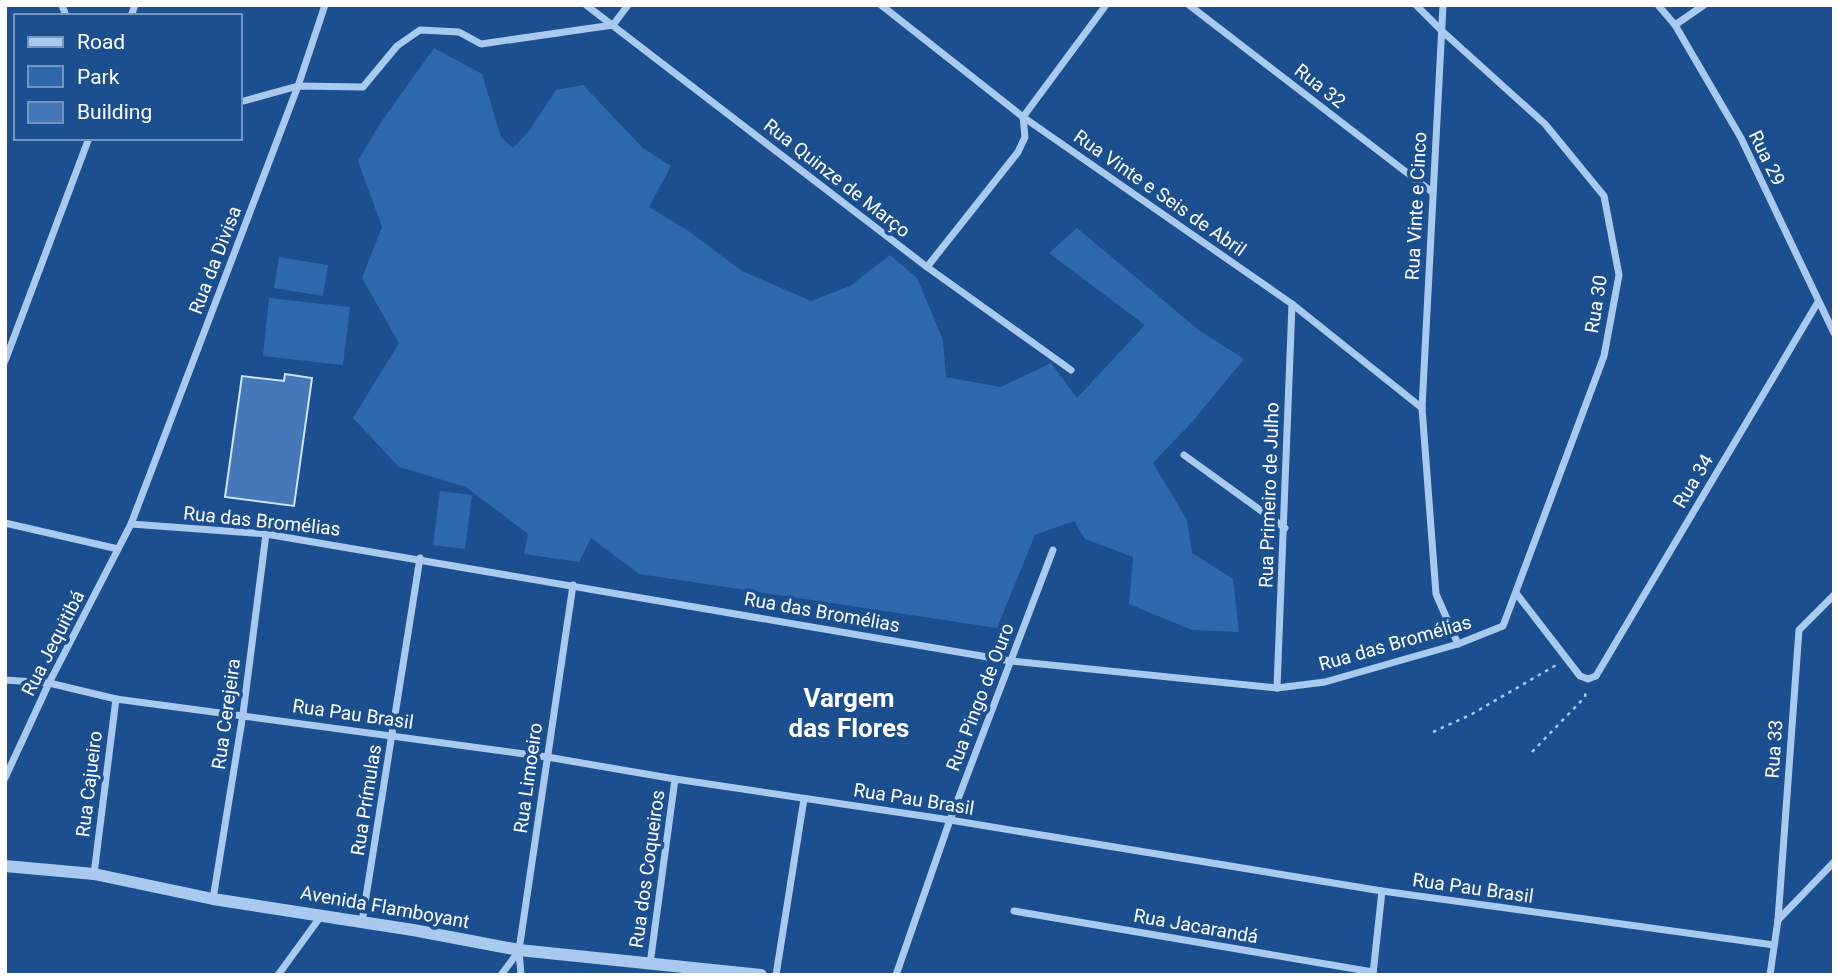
<svg xmlns="http://www.w3.org/2000/svg" width="1839" height="980" font-family="Roboto,sans-serif">
	<style>
		.green { fill: #2e69ad }
		.building { fill: #4478b7; stroke: #cfe3fa; stroke-width: 2 }
		.lines { fill: none; stroke-linecap: round; stroke-linejoin: round }
		.path { stroke: #a9c9ee; stroke-width: 2.5; stroke-dasharray: 3.5 5; stroke-linecap: butt }
		.minor { stroke: #a9c9ee; stroke-width: 7 }
		.tertiary { stroke: #a9c9ee; stroke-width: 12 }
		.labels { text-anchor: middle; dominant-baseline: central; stroke-width: 7; stroke-linejoin: round; paint-order: stroke }
		.street-label { font-size: 19px; fill: #fff; stroke: #1b4f8f }
		.district-label { font-size: 26px; font-weight: bold; fill: #fff; stroke: #1b4f8f }
	</style>
	<rect width="100%" height="100%" fill="#1b4f8f"/>
	<!-- green -->
	<g class="green">
		<polygon points="434,48 482,74 501,137 513,148 529,131 556,90 583,85 643,148 671,166 649,207 687,230 742,271 811,301 850,286 890,255 917,278 943,340 946,377 1001,387 1051,363 1077,398 1145,325 1049,253 1077,228 1200,331 1244,359 1192,422 1153,463 1187,520 1192,553 1233,579 1239,632 1192,630 1129,604 1133,557 1085,539 1074,521 1035,535 997,628 639,574 591,538 579,562 524,554 528,534 466,487 399,467 353,418 399,343 362,278 382,227 358,161 379,125"/>
		<polygon points="279,257 328,265 323,296 274,288"/>
		<polygon points="269,298 350,307 343,365 263,356"/>
		<polygon points="440,491 472,495 465,549 433,545"/>
	</g>
	<!-- building -->
	<polygon class="building" points="285,374 312,378 294,506 225,497 242,376 284,381"/>
	<g class="lines">
		<!-- path -->
		<g class="path">
			<polyline points="1433,732 1472,714 1558,664"/>
			<polyline points="1532,752 1585,697 1586,689"/>
		</g>
		<!-- minor -->
		<g class="minor">
			<polyline points="62,5 66,16"/>
			<polyline points="586,5 927,267 1071,370"/>
			<polyline points="881,5 1023,117 1292,304 1422,408"/>
			<polyline points="1189,5 1432,192"/>
			<polyline points="1443,5 1422,408 1436,594 1458,644"/>
			<polyline points="1658,5 1675,25 1741,138 1834,333"/>
			<polyline points="131,16 135,5"/>
			<polyline points="1675,25 1704,5"/>
			<polyline points="240,102 298,86 363,87 397,46 420,30 459,32 481,44 613,25 628,5"/>
			<polyline points="927,267 1018,152 1025,137 1023,117 1106,5"/>
			<polyline points="5,361 89,138"/>
			<polyline points="1184,455 1285,528"/>
			<polyline points="5,523 118,549"/>
			<polyline points="131,524 266,534 1011,661 1277,688 1325,682 1458,644 1503,626 1604,356 1619,275 1604,196 1545,124 1442,31 1416,5"/>
			<polyline points="1516,593 1580,676 1588,679 1596,676 1818,302"/>
			<polyline points="5,680 49,683 116,699 547,757 675,779 950,820 1382,891 1774,945"/>
			<polyline points="1277,688 1292,304"/>
			<polyline points="5,778 49,683 131,524 298,86 325,5"/>
			<polyline points="94,874 116,699"/>
			<polyline points="213,899 243,714 266,534"/>
			<polyline points="1014,911 1373,972"/>
			<polyline points="1778,920 1834,862"/>
			<polyline points="362,922 420,558"/>
			<polyline points="650,964 675,779"/>
			<polyline points="1373,974 1382,891"/>
			<polyline points="278,975 321,916"/>
			<polyline points="501,975 519,951"/>
			<polyline points="521,975 519,950 573,585"/>
			<polyline points="776,975 804,799"/>
			<polyline points="896,975 950,820 1053,550"/>
			<polyline points="1770,975 1778,920 1799,630 1834,595"/>
		</g>
		<!-- tertiary -->
		<polyline class="tertiary" points="5,866 94,874 213,899 413,930 519,950 761,975"/>
	</g>
	<g class="labels">
		<!-- street labels -->
		<g class="street-label">
			<text transform="translate(1320 86) rotate(38)">Rua 32</text>
			<text transform="translate(1767 158) rotate(64)">Rua 29</text>
			<text transform="translate(837 178) rotate(38)">Rua Quinze de Março</text>
			<text transform="translate(1160 193) rotate(35)">Rua Vinte e Seis de Abril</text>
			<text transform="translate(1416 206) rotate(-87)">Rua Vinte e Cinco</text>
			<text transform="translate(215 260) rotate(-69)">Rua da Divisa</text>
			<text transform="translate(1596 304) rotate(-81)">Rua 30</text>
			<text transform="translate(1693 481) rotate(-59)">Rua 34</text>
			<text transform="translate(1269 495) rotate(-88)">Rua Primeiro de Julho</text>
			<text transform="translate(262 521) rotate(6)">Rua das Bromélias</text>
			<text transform="translate(822 612) rotate(10)">Rua das Bromélias</text>
			<text transform="translate(53 643) rotate(-63)">Rua Jequitibá</text>
			<text transform="translate(1395 643) rotate(-16)">Rua das Bromélias</text>
			<text transform="translate(980 697) rotate(-69)">Rua Pingo de Ouro</text>
			<text transform="translate(226 714) rotate(-82)">Rua Cerejeira</text>
			<text transform="translate(353 714) rotate(8)">Rua Pau Brasil</text>
			<text transform="translate(1774 749) rotate(-86)">Rua 33</text>
			<text transform="translate(528 778) rotate(-82)">Rua Limoeiro</text>
			<text transform="translate(89 784) rotate(-83)">Rua Cajueiro</text>
			<text transform="translate(914 799) rotate(9)">Rua Pau Brasil</text>
			<text transform="translate(366 800) rotate(-81)">Rua Prímulas</text>
			<text transform="translate(647 869) rotate(-82)">Rua dos Coqueiros</text>
			<text transform="translate(1473 888) rotate(8)">Rua Pau Brasil</text>
			<text transform="translate(385 907) rotate(10)">Avenida Flamboyant</text>
			<text transform="translate(1196 926) rotate(10)">Rua Jacarandá</text>
		</g>
		<!-- district labels -->
		<g class="district-label">
			<text x="849" y="698">Vargem<tspan x="849" dy="30">das Flores</tspan></text>
		</g>
	</g>
	<!-- border -->
	<rect width="1839" height="980" fill="none" stroke="#ffffff" stroke-width="14"/>
	<!-- legend -->
	<rect x="14" y="14" width="228" height="126" fill="#1b4f8f" stroke="#7695bc" stroke-width="2"/>
	<rect x="28" y="37" width="35" height="10" fill="#a9c9ee" stroke="#7695bc" stroke-width="2"/>
	<text x="77" y="49" font-size="21" fill="#ffffff">Road</text>
	<rect x="28" y="66" width="35" height="21" fill="#2e69ad" stroke="#7695bc" stroke-width="2"/>
	<text x="77" y="84" font-size="21" fill="#ffffff">Park</text>
	<rect x="28" y="102" width="35" height="21" fill="#4478b7" stroke="#7695bc" stroke-width="2"/>
	<text x="77" y="119" font-size="21" fill="#ffffff">Building</text>
</svg>
